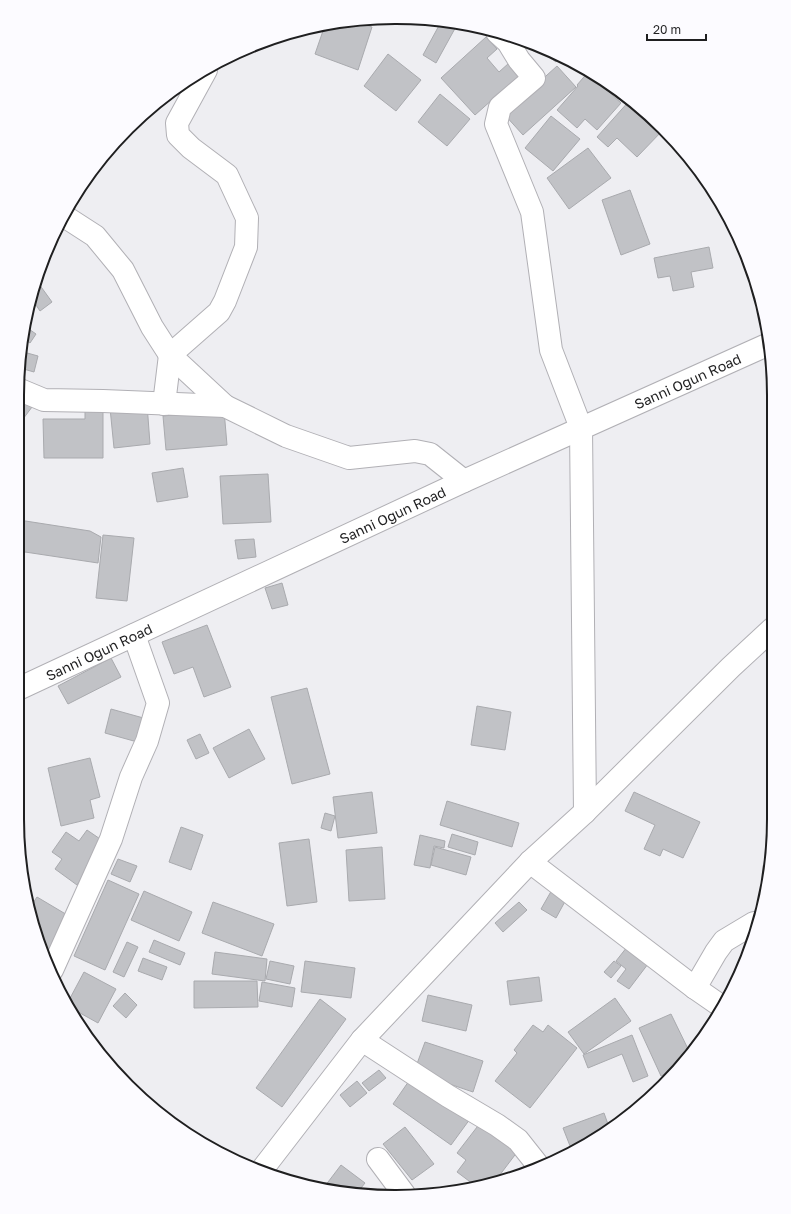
<svg xmlns="http://www.w3.org/2000/svg" width="791" height="1214" font-family="'Golos Text',sans-serif">
	<style>
		.building { fill: #c1c2c6; stroke: #a9aaae }
		.lines { fill: none; stroke-linecap: round; stroke-linejoin: round }
		.street-casing { stroke: #b1b0b5; stroke-width: 24 }
		.street { stroke: #fff; stroke-width: 22 }
		.labels { text-anchor: middle; dominant-baseline: central; stroke-width: 3.5; stroke-linejoin: round; paint-order: stroke }
		.street-label { font-size: 14px; fill: #1f1f20; stroke: #fcfbff }
		.rim { fill: none; stroke: #1f1f20; stroke-width: 2 }
	</style>
	<rect width="100%" height="100%" fill="#eeeef2"/>
	<!-- building -->
	<g class="building">
		<polygon points="442,20 458,23 436,63 423,55"/>
		<polygon points="353,21 372,27 358,70 315,54 325,25 330,25 341,28 343,22"/>
		<polygon points="486,37 497,49 487,58 499,72 509,63 525,81 493,99 475,115 441,78"/>
		<polygon points="549,52 560,56 556,62 546,55"/>
		<polygon points="388,54 421,80 396,111 364,86"/>
		<polygon points="557,66 576,87 523,135 504,114"/>
		<polygon points="589,71 613,88 609,92 621,103 597,130 585,119 577,128 557,110 578,86 577,85"/>
		<polygon points="440,94 470,119 447,146 418,122"/>
		<polygon points="630,100 663,130 637,157 617,138 608,147 597,137"/>
		<polygon points="551,116 580,139 553,171 525,148"/>
		<polygon points="588,148 611,178 569,209 547,178"/>
		<polygon points="630,190 650,244 621,255 602,200"/>
		<polygon points="709,247 713,268 691,272 694,287 673,291 670,276 658,278 654,258"/>
		<polygon points="39,284 52,302 40,311 34,302"/>
		<polygon points="26,327 36,334 30,343 23,338"/>
		<polygon points="20,351 38,356 34,372 20,368"/>
		<polygon points="20,398 32,407 20,423"/>
		<polygon points="85,402 103,402 103,458 44,458 43,419 85,419"/>
		<polygon points="147,404 150,444 114,448 110,408"/>
		<polygon points="224,410 227,445 166,450 163,416"/>
		<polygon points="183,468 188,497 157,502 152,473"/>
		<polygon points="268,474 271,522 223,524 220,476"/>
		<polygon points="19,520 90,531 101,537 98,563 25,552 19,562"/>
		<polygon points="103,535 134,538 127,601 96,598"/>
		<polygon points="254,539 256,557 238,559 235,540"/>
		<polygon points="282,583 288,605 272,609 265,588"/>
		<polygon points="207,625 231,687 204,697 193,667 174,674 162,642"/>
		<polygon points="111,658 121,677 68,704 58,686"/>
		<polygon points="307,688 330,774 292,784 271,697"/>
		<polygon points="477,706 511,712 505,750 471,745"/>
		<polygon points="111,709 147,719 141,743 105,733"/>
		<polygon points="249,729 265,759 229,778 213,748"/>
		<polygon points="200,734 209,753 196,759 187,740"/>
		<polygon points="90,758 100,797 90,800 94,818 61,826 48,768"/>
		<polygon points="20,773 24,782 17,786 17,774"/>
		<polygon points="372,792 377,833 338,838 333,797"/>
		<polygon points="634,792 700,822 683,858 663,849 660,856 644,849 655,825 625,811"/>
		<polygon points="447,801 519,823 512,847 440,825"/>
		<polygon points="325,813 335,816 331,831 321,828"/>
		<polygon points="181,827 203,835 191,870 169,862"/>
		<polygon points="87,830 106,843 77,885 55,869 62,859 52,852 66,832 79,841"/>
		<polygon points="452,834 478,842 475,855 448,847"/>
		<polygon points="420,835 445,841 444,848 434,846 430,868 414,865"/>
		<polygon points="309,839 317,902 287,906 279,843"/>
		<polygon points="382,847 385,899 349,901 346,850"/>
		<polygon points="435,847 471,857 466,875 431,865"/>
		<polygon points="118,859 137,866 130,882 111,874"/>
		<polygon points="108,880 139,894 105,970 74,956"/>
		<polygon points="553,888 568,896 556,918 541,909"/>
		<polygon points="144,891 192,912 179,941 131,920"/>
		<polygon points="37,897 74,919 48,962 37,940 31,906"/>
		<polygon points="213,902 274,924 262,956 202,933"/>
		<polygon points="519,902 527,910 503,932 495,923"/>
		<polygon points="154,940 185,953 180,965 149,952"/>
		<polygon points="127,942 138,947 124,977 113,972"/>
		<polygon points="627,947 648,964 629,989 617,981 626,969 616,961"/>
		<polygon points="215,952 267,959 265,981 212,974"/>
		<polygon points="143,958 167,967 162,980 138,971"/>
		<polygon points="270,961 294,966 290,984 266,979"/>
		<polygon points="305,961 355,968 351,998 301,992"/>
		<polygon points="614,961 621,966 611,978 604,972"/>
		<polygon points="84,972 116,989 98,1023 71,1008 68,1002"/>
		<polygon points="539,977 542,1001 510,1005 507,981"/>
		<polygon points="194,981 257,981 258,1007 194,1008"/>
		<polygon points="262,982 295,988 292,1007 259,1001"/>
		<polygon points="125,993 137,1005 126,1018 113,1006"/>
		<polygon points="428,995 472,1005 466,1031 422,1021"/>
		<polygon points="615,998 631,1021 584,1054 568,1032"/>
		<polygon points="320,999 346,1019 282,1107 256,1088"/>
		<polygon points="671,1014 690,1053 681,1067 661,1076 639,1028"/>
		<polygon points="533,1025 543,1032 548,1025 577,1048 530,1108 495,1081 517,1053 514,1050"/>
		<polygon points="632,1035 648,1076 633,1082 622,1054 588,1068 583,1055"/>
		<polygon points="425,1042 483,1061 473,1092 414,1072"/>
		<polygon points="379,1070 386,1078 369,1091 362,1083"/>
		<polygon points="411,1078 470,1119 451,1145 393,1104"/>
		<polygon points="357,1081 367,1093 350,1107 340,1095"/>
		<polygon points="156,1109 195,1136 165,1119"/>
		<polygon points="604,1113 609,1127 585,1146 572,1151 563,1128"/>
		<polygon points="484,1118 521,1147 496,1180 477,1187 457,1172 466,1160 457,1153"/>
		<polygon points="405,1127 434,1164 412,1180 383,1144"/>
		<polygon points="341,1165 365,1183 357,1193 325,1186"/>
	</g>
	<g class="lines">
		<defs>
			<g id="street">
				<polyline points="497,32 508,42 519,60 534,78 500,107 496,124 532,212 551,350 581,428 585,812"/>
				<polyline points="64,216 95,236 123,270 152,327 170,355 225,406 286,436 349,458 415,451 430,454 464,481"/>
				<polyline points="20,390 44,400 103,401 225,406"/>
				<polyline points="164,404 170,355 219,312 225,301 246,247 247,218 227,175 191,148 178,135 177,123 206,70"/>
				<path id="s1" d="M18,689L464,481L769,344"/>
				<polyline points="530,862 695,988 721,1006"/>
				<polyline points="52,970 111,839 131,777 147,741 158,703 134,635"/>
				<polyline points="695,988 716,952 724,941 754,923"/>
				<polyline points="362,1040 448,1096 497,1125 518,1140 537,1164"/>
				<polyline points="378,1159 404,1194"/>
				<polyline points="261,1171 362,1040 530,862 585,812 731,667 772,629"/>
			</g>
		</defs>
		<!-- street casing -->
		<use href="#street" class="street-casing"/>
		<!-- street -->
		<use href="#street" class="street"/>
	</g>
	<g class="labels">
		<!-- street labels -->
		<g class="street-label">
			<text stroke="none"><textPath href="#s1" startOffset="737">Sanni Ogun Road</textPath></text>
			<text stroke="none"><textPath href="#s1" startOffset="413">Sanni Ogun Road</textPath></text>
			<text stroke="none"><textPath href="#s1" startOffset="89">Sanni Ogun Road</textPath></text>
		</g>
	</g>
	<!-- crop -->
	<path d="M0 0H791V1214H0ZM395 24H396A371 371 0 0 1 767 395V819A371 371 0 0 1 396 1190H395A371 371 0 0 1 24 819V395A371 371 0 0 1 395 24Z" fill="#fcfbff" fill-rule="evenodd"/>
	<path class="rim" d="M395 24H396A371 371 0 0 1 767 395V819A371 371 0 0 1 396 1190H395A371 371 0 0 1 24 819V395A371 371 0 0 1 395 24Z"/>
	<!-- scale -->
	<path d="M647 34v6h59v-6" fill="none" stroke="#1f1f20" stroke-width="2"/>
	<text x="653" y="34" font-size="12" fill="#1f1f20" stroke="#fcfbff" stroke-width="3" paint-order="stroke">20 m</text>
</svg>
